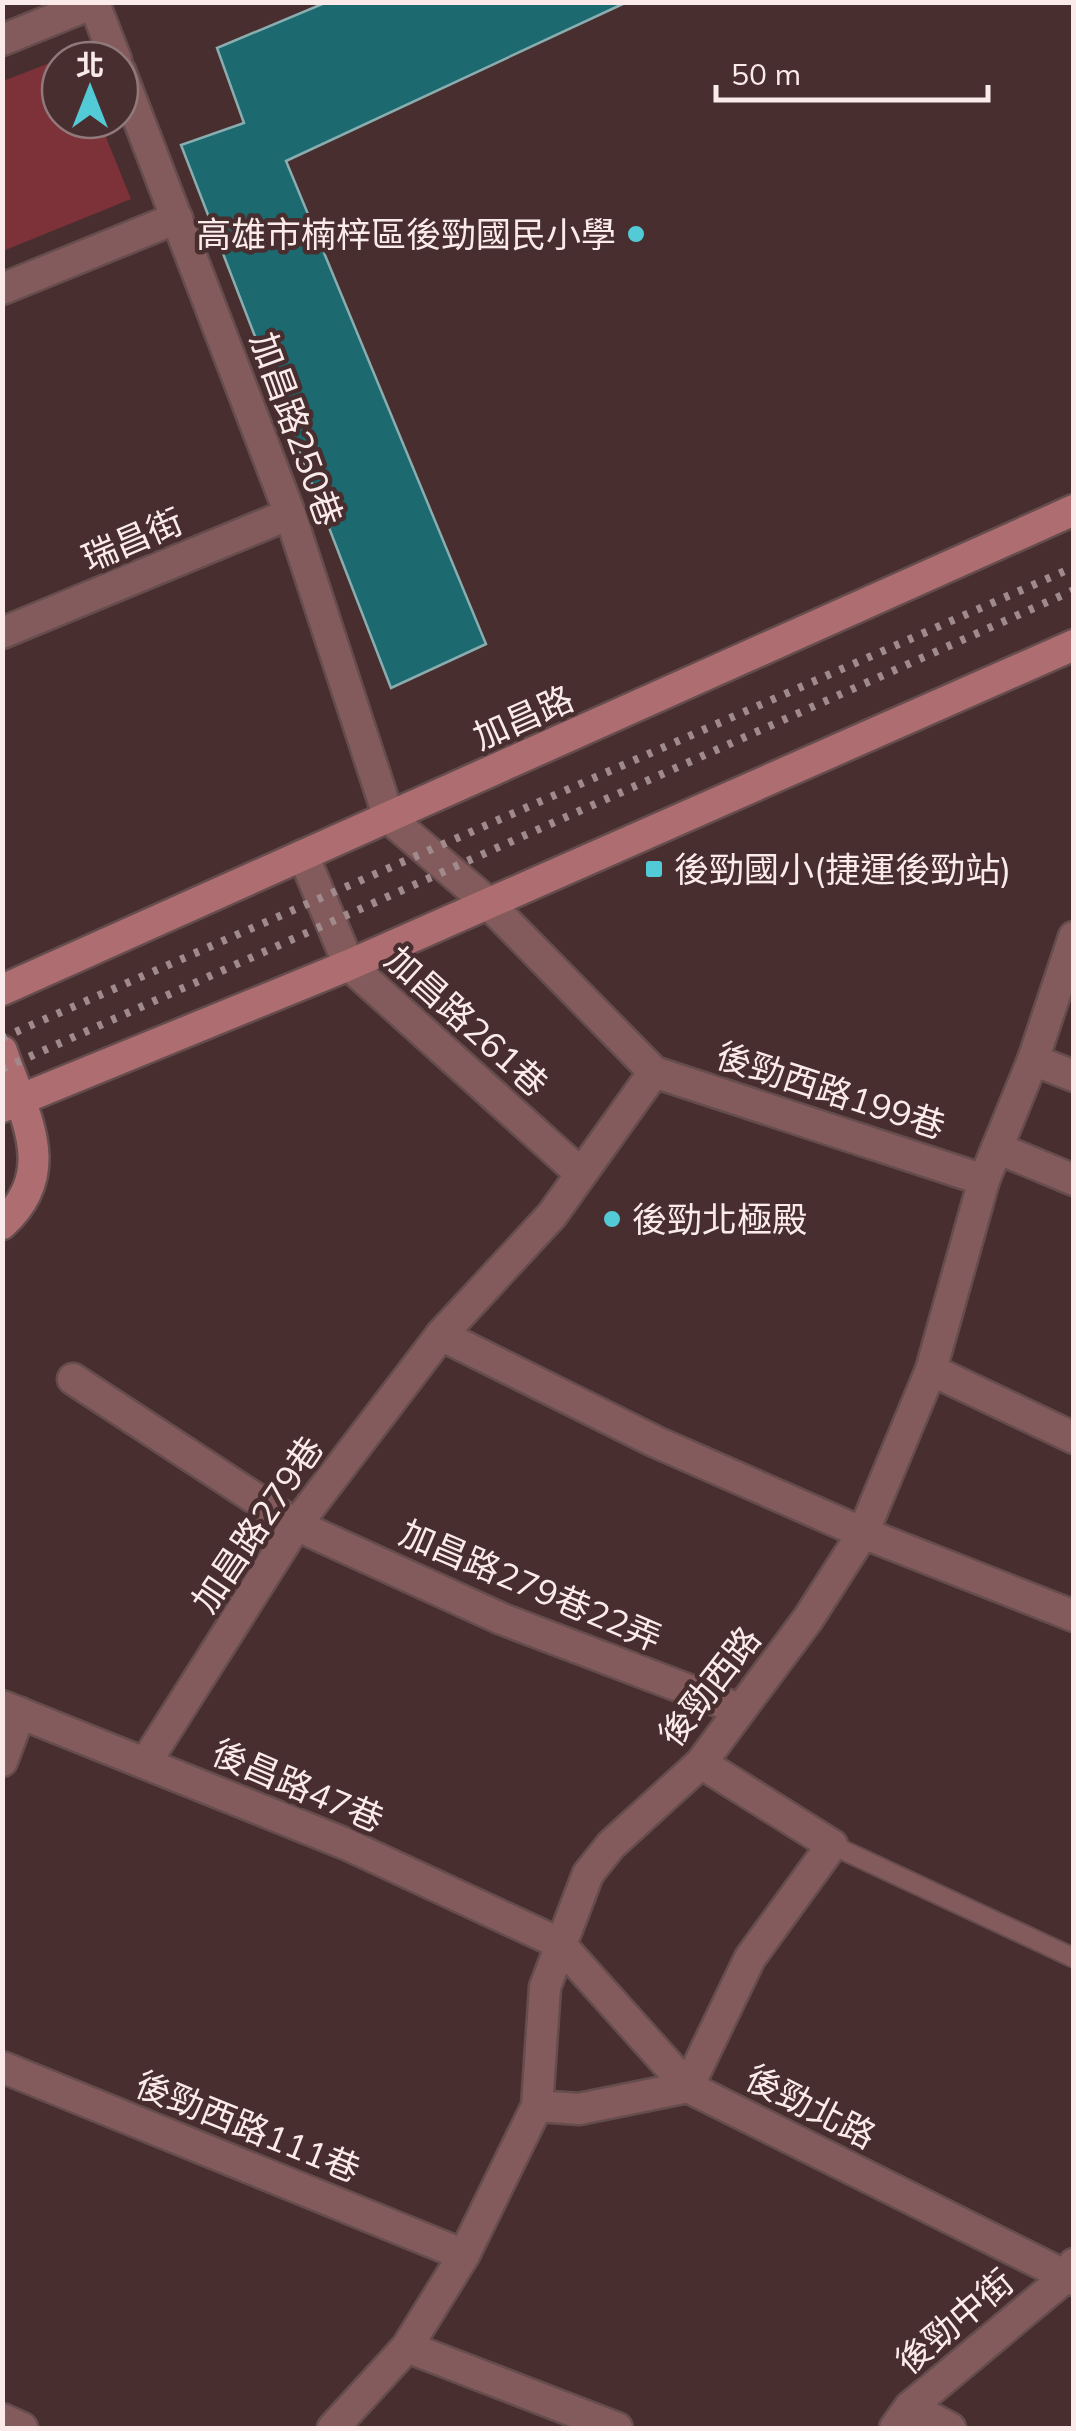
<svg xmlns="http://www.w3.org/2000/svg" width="1076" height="2431" font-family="Mulish,'Noto Sans TC',sans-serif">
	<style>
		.green { fill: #7d3139 }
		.building { fill: #1c6970; stroke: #8aadb0; stroke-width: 2.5 }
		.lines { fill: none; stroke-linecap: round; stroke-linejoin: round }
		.lane-casing { stroke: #654c4d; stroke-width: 22 }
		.street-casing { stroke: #654c4d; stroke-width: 35 }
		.secondary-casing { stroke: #654c4d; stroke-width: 35 }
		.lane { stroke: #845b5c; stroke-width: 18 }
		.street { stroke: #845b5c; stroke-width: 30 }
		.secondary { stroke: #ae6e71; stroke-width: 30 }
		.rail { stroke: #a08a8b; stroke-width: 8; stroke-dasharray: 5 10; stroke-linecap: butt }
		.poi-dot { fill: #52cbd7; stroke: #482e2f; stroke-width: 4 }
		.labels { text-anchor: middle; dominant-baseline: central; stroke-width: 9; stroke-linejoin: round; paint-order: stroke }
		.poi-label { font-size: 35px; fill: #fbeaea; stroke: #482e2f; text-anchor: start }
		.street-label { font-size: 35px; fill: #fbeaea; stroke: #482e2f }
	</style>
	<rect width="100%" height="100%" fill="#482e2f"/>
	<!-- green -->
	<polygon class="green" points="73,54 75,60 60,60 60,120 99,120 131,199 3,251 3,81"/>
	<!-- building -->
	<polygon class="building" points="327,2 627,2 286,161 486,644 391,688 181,145 244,123 217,48"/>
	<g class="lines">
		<defs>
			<polyline id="lane" points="832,1845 1074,1958"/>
			<g id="street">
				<polyline points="94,3 116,60"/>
				<polyline points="2,40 96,2"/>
				<polyline points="120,71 290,514 389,818 488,903 654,1072 984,1180"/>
				<polyline points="2,289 177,218"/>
				<polyline points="2,633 290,514"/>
				<polyline points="303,855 349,965 579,1172"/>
				<polyline points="1033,1060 1074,1076"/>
				<polyline points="997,1148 1074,1180"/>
				<polyline points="441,1335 656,1442 863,1533 1074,1616"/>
				<polyline points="931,1370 1074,1438"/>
				<polyline points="73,1379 296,1525 502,1619 739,1709"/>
				<polyline points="2,1706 346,1844 559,1943 688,2087 1074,2280"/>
				<polyline points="2,1761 20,1713"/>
				<polyline points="146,1762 296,1525 441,1335 552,1215 654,1072"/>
				<polyline points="2,2067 464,2255"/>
				<polyline points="537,2106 579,2109 688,2087 750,1958 832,1845 701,1763"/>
				<polyline points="407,2347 617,2428"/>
				<polyline points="910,2407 950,2428"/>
				<polyline points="2,2419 22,2428"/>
				<polyline points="333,2428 407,2347 464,2255 537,2106 545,1987 588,1874 611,1845 701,1763 808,1619 863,1533 931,1370 984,1180 1033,1060 1074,937"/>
				<polyline points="895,2428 910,2407 1067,2276 1074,2264"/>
			</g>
			<g id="secondary">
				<polyline points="2,990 1074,510"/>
				<path d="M2,1051C23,1114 61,1171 2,1224"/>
				<polyline points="2,1107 349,965 1074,645"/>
			</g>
		</defs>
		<!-- lane casing -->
		<use href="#lane" class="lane-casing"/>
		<!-- street casing -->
		<use href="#street" class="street-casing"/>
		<!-- secondary casing -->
		<use href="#secondary" class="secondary-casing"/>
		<!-- lane -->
		<use href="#lane" class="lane"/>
		<!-- street -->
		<use href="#street" class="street"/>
		<!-- secondary -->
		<use href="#secondary" class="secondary"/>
		<!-- rail -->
		<g class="rail">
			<polyline points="2,1038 1074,567"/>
			<polyline points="2,1069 1074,590"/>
		</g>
	</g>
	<!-- markers -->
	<g class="poi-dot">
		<circle cx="636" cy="234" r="10"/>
		<rect x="644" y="859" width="20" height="20" rx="5"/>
		<circle cx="612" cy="1219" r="10"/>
	</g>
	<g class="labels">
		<!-- poi labels -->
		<g class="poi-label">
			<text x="616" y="234" text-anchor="end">高雄市楠梓區後勁國民小學</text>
			<text x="674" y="869">後勁國小(捷運後勁站)</text>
			<text x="632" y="1219">後勁北極殿</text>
		</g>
		<!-- street labels -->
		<g class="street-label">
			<text transform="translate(297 429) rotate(70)">加昌路250巷</text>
			<text transform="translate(132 539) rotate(-23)">瑞昌街</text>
			<text transform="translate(523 717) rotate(-24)">加昌路</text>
			<text transform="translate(467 1021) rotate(42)">加昌路261巷</text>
			<text transform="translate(831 1090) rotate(18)">後勁西路199巷</text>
			<text transform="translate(257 1524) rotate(-56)">加昌路279巷</text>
			<text transform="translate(531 1585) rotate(23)">加昌路279巷22弄</text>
			<text transform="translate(709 1686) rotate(-52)">後勁西路</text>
			<text transform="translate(298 1785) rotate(23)">後昌路47巷</text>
			<text transform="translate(811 2106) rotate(27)">後勁北路</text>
			<text transform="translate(248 2126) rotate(22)">後勁西路111巷</text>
			<text transform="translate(954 2321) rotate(-40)">後勁中街</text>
		</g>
	</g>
	<!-- border -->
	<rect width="1076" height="2431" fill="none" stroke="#fbeaea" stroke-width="10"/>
	<!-- north arrow -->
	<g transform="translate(90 90)"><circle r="48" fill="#482e2f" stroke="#90797a" stroke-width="2.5"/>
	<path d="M0-8L18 38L0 25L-18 38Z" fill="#52cbd7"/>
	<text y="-15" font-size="28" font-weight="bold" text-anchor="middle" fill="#fbeaea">北</text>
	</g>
	<!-- scale -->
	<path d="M716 85v15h272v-15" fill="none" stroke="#fbeaea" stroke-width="5"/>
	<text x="731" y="85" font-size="30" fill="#fbeaea" stroke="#482e2f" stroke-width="8" paint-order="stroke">50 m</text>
</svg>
